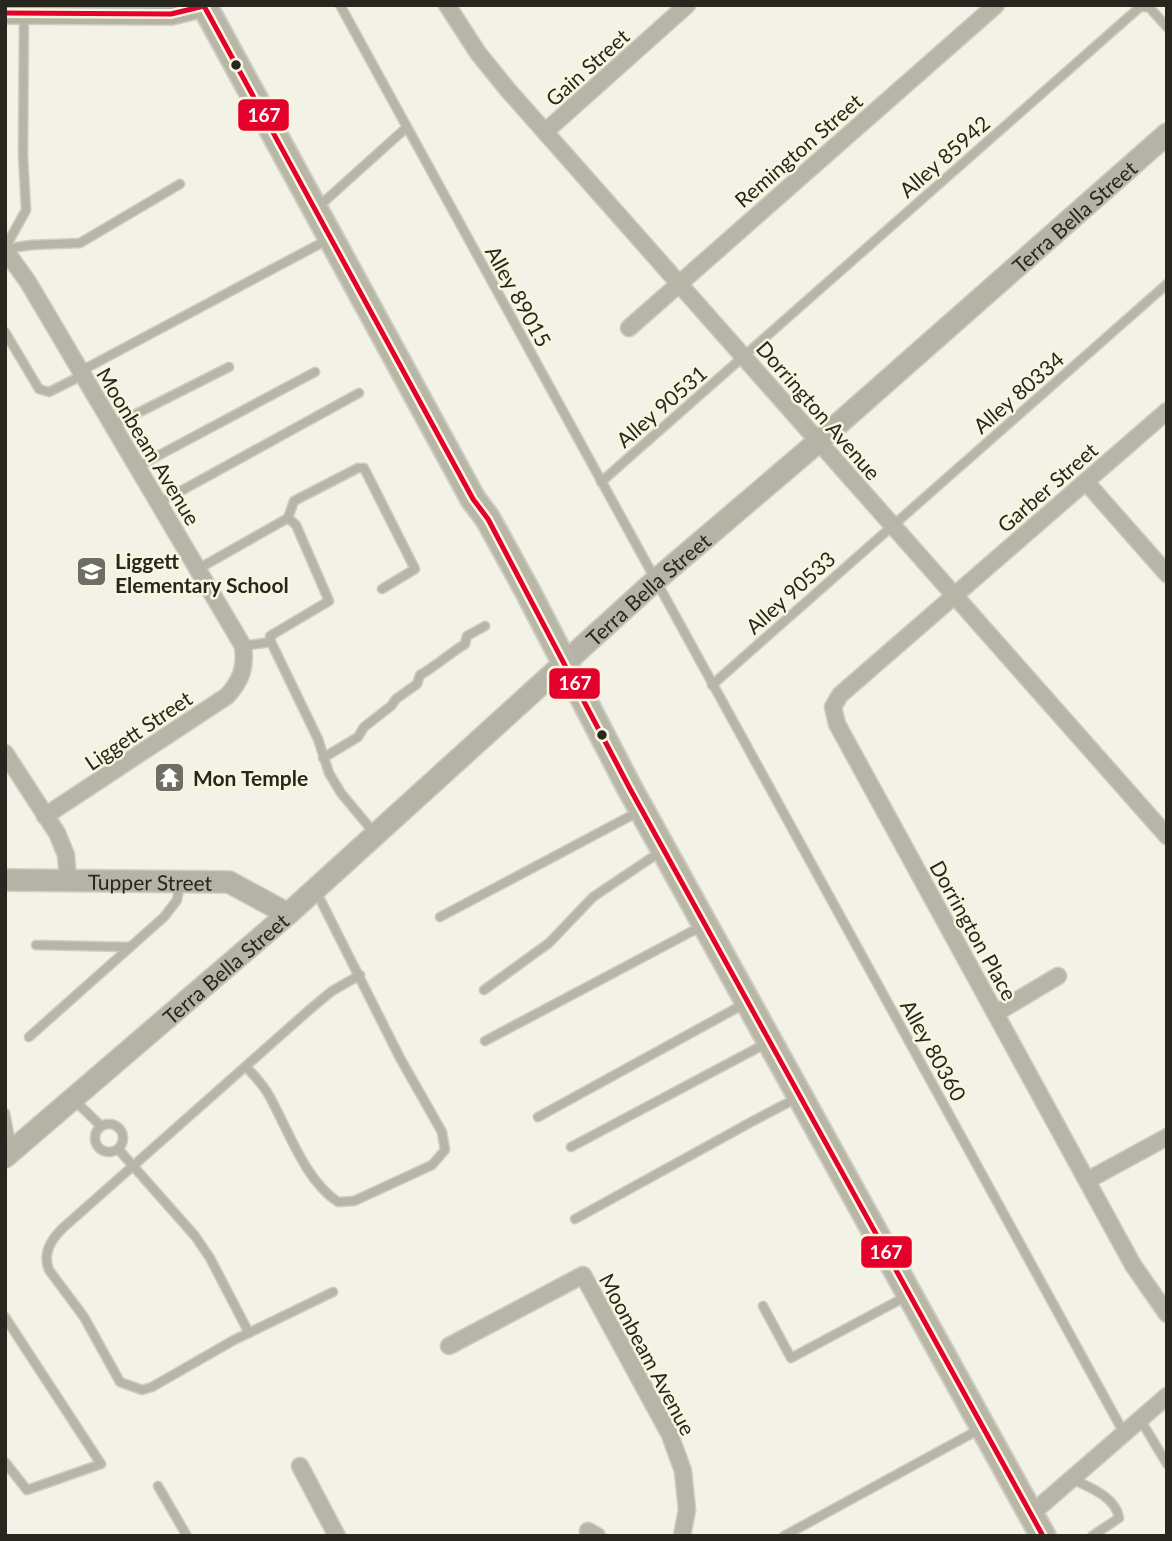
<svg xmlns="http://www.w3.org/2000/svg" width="1172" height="1541" font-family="Lato,sans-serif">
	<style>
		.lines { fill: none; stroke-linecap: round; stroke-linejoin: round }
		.lane-casing { stroke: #cecdc3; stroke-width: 11 }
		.street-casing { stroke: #cecdc3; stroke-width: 19 }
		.secondary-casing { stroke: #cecdc3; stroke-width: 24 }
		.primary-casing { stroke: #cecdc3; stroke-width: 28 }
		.lane { stroke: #b7b5a7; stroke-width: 8 }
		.street { stroke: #b7b5a7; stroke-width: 16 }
		.secondary { stroke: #b5b3a5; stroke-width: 21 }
		.primary { stroke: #b8b6a7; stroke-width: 24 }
		.bus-1-casing { stroke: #f9f6e0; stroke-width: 10 }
		.bus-1 { stroke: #e4002b; stroke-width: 5 }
		.bus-dot { fill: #28271f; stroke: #f9f6e0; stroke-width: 2.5 }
		.labels { text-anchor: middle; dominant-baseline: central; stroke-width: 5; stroke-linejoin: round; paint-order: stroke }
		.street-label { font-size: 21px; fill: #28271f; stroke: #f9f6e0 }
		.poi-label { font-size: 21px; font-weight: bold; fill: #28271f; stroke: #f9f6e0; text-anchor: start }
		.line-badge { stroke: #f9f6e0; stroke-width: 2.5 }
		.badge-label { font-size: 19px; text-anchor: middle; font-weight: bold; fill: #fff }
	</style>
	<rect width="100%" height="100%" fill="#f3f2e6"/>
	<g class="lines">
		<defs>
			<g id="lane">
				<polyline points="340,5 1124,1433"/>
				<polyline points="317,208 406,128"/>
				<polyline points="5,248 26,210 23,155 24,15"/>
				<polyline points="5,249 31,245 80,243 180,184"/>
				<polyline points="5,332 39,389 49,392 81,376"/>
				<polyline points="79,372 327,240"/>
				<polyline points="112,426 229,367"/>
				<polyline points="137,467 315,372"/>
				<polyline points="601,482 1140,7 1149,7 1167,27"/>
				<polyline points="159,503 359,393"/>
				<polyline points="198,569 288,518 294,501 358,468 364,468 415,569 382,589"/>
				<polyline points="271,642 318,739 329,773 341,793 375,834"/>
				<polyline points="243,646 271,642 270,636 329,601 296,525 288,518"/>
				<polyline points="712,685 1167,284"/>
				<path d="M323,758L358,737L364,727L391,706L396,699L417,684L420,675C436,666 449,654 465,644L467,636L485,626"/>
				<polyline points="440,917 638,812"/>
				<polyline points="36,945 130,947"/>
				<polyline points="484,990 549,943 593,897 660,852"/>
				<polyline points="29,1037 164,917 177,900 180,883"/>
				<polyline points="485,1041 702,926"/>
				<path d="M246,1067C254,1075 261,1083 267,1092C287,1126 304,1180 338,1202L354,1201L432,1165L445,1150L442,1132L400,1058L316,891"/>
				<polyline points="73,1099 101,1126"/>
				<polyline points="5,1113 12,1148"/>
				<polyline points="538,1117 744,1004"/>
				<circle cx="109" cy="1138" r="14"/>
				<polyline points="571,1147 767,1043"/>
				<polyline points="119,1150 195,1236 210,1258 249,1333"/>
				<polyline points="575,1219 753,1121 797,1098"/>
				<path d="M333,1292L234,1340L152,1387L142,1390L120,1382L84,1317L49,1270C42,1253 51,1239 64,1227L308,1011L332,991L360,975"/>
				<polyline points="763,1306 791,1358 907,1296"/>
				<polyline points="5,1317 101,1464 27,1490 5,1462"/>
				<polyline points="1140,1419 1167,1464"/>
				<path d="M1072,1479C1089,1487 1116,1497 1119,1518L1092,1536"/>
				<polyline points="158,1486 187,1536"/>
				<polyline points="784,1536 980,1429"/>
			</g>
			<g id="street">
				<polyline points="447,5 478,53 508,90 1167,836"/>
				<polyline points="546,131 687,5"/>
				<path d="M5,250L28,282L243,646C246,667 241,681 227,696L45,816"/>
				<polyline points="629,328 996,5"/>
				<polyline points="1167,411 840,695 833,707 837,724 1133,1265 1167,1314"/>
				<polyline points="1086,482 1167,574"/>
				<polyline points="5,753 57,833 66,855 68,880"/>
				<polyline points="996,1013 1058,976"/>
				<polyline points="1088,1180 1167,1137"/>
				<polyline points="449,1346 583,1275 670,1435 683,1471 687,1510 682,1536"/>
				<polyline points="300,1466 337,1536"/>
				<polyline points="1030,1515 1167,1396"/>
				<polyline points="588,1531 597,1536"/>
			</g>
			<g id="secondary">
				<polyline points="5,13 171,14 204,6"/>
				<path id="s1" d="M5,880L229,882L288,914"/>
				<path id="s2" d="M5,1157L288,914L656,580L819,441L1167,134"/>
			</g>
			<polyline id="primary" points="204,5 473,499 488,519 528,592 629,787 1043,1536"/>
		</defs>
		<!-- lane casing -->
		<use href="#lane" class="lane-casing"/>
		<!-- street casing -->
		<use href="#street" class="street-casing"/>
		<!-- secondary casing -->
		<use href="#secondary" class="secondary-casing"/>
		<!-- primary casing -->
		<use href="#primary" class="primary-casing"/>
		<!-- lane -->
		<use href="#lane" class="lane"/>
		<!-- street -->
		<use href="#street" class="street"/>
		<!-- secondary -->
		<use href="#secondary" class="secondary"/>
		<!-- primary -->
		<use href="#primary" class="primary"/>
		<defs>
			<polyline id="bus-1" points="5,13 171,14 204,6 473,499 488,519 629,787 1043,1536"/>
		</defs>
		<!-- bus-1 casing -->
		<use href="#bus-1" class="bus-1-casing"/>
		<!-- bus-1 -->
		<use href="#bus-1" class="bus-1"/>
	</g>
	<!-- icons -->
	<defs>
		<symbol id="school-square" viewBox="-11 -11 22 22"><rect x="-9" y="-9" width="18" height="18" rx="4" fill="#6f6e65" stroke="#f9f6e0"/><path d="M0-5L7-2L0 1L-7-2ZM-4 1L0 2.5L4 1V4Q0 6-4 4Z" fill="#fff"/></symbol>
		<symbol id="temple-square" viewBox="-11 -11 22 22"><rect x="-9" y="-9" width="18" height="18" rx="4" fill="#6f6e65" stroke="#f9f6e0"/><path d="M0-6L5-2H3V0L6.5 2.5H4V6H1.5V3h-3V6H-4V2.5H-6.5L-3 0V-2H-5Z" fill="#fff"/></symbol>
	</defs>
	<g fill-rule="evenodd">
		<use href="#school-square" x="74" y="554" width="35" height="35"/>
		<use href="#temple-square" x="152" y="760" width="35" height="35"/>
	</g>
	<!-- markers -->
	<g class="bus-dot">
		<circle cx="236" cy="65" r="6"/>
		<circle cx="602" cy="735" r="6"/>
	</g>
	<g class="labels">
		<!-- street labels -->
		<g class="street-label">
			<text transform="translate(587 67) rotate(-42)">Gain Street</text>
			<text transform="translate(798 150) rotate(-41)">Remington Street</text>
			<text transform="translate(944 156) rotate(-41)">Alley 85942</text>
			<text stroke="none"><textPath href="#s2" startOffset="1424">Terra Bella Street</textPath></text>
			<text transform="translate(519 296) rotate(61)">Alley 89015</text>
			<text transform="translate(1018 392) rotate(-41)">Alley 80334</text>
			<text transform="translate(661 406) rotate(-41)">Alley 90531</text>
			<text transform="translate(819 410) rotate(49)">Dorrington Avenue</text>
			<text transform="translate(149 446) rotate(59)">Moonbeam Avenue</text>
			<text transform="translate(1047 487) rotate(-41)">Garber Street</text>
			<text stroke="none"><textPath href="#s2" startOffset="858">Terra Bella Street</textPath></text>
			<text transform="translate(790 592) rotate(-42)">Alley 90533</text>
			<text transform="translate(138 730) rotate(-34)">Liggett Street</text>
			<text stroke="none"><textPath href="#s1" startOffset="145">Tupper Street</textPath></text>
			<text transform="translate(974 930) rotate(61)">Dorrington Place</text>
			<text stroke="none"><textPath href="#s2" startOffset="290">Terra Bella Street</textPath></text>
			<text transform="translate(934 1050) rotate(61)">Alley 80360</text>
			<text transform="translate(648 1354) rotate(62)">Moonbeam Avenue</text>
		</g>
		<!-- poi labels -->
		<g class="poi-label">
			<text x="115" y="560">Liggett<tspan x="115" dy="24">Elementary School</tspan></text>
			<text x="193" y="777">Mon Temple</text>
		</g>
	</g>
	<g class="line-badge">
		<rect x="237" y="98" width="53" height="34" rx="7" fill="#e4002b"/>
		<rect x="548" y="667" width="53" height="33" rx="7" fill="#e4002b"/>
		<rect x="860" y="1235" width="53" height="34" rx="7" fill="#e4002b"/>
	</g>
	<g class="badge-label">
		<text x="264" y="122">167</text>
		<text x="575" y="690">167</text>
		<text x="886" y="1259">167</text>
	</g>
	<!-- border -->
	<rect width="1172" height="1541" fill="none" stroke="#28271f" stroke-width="14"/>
</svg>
